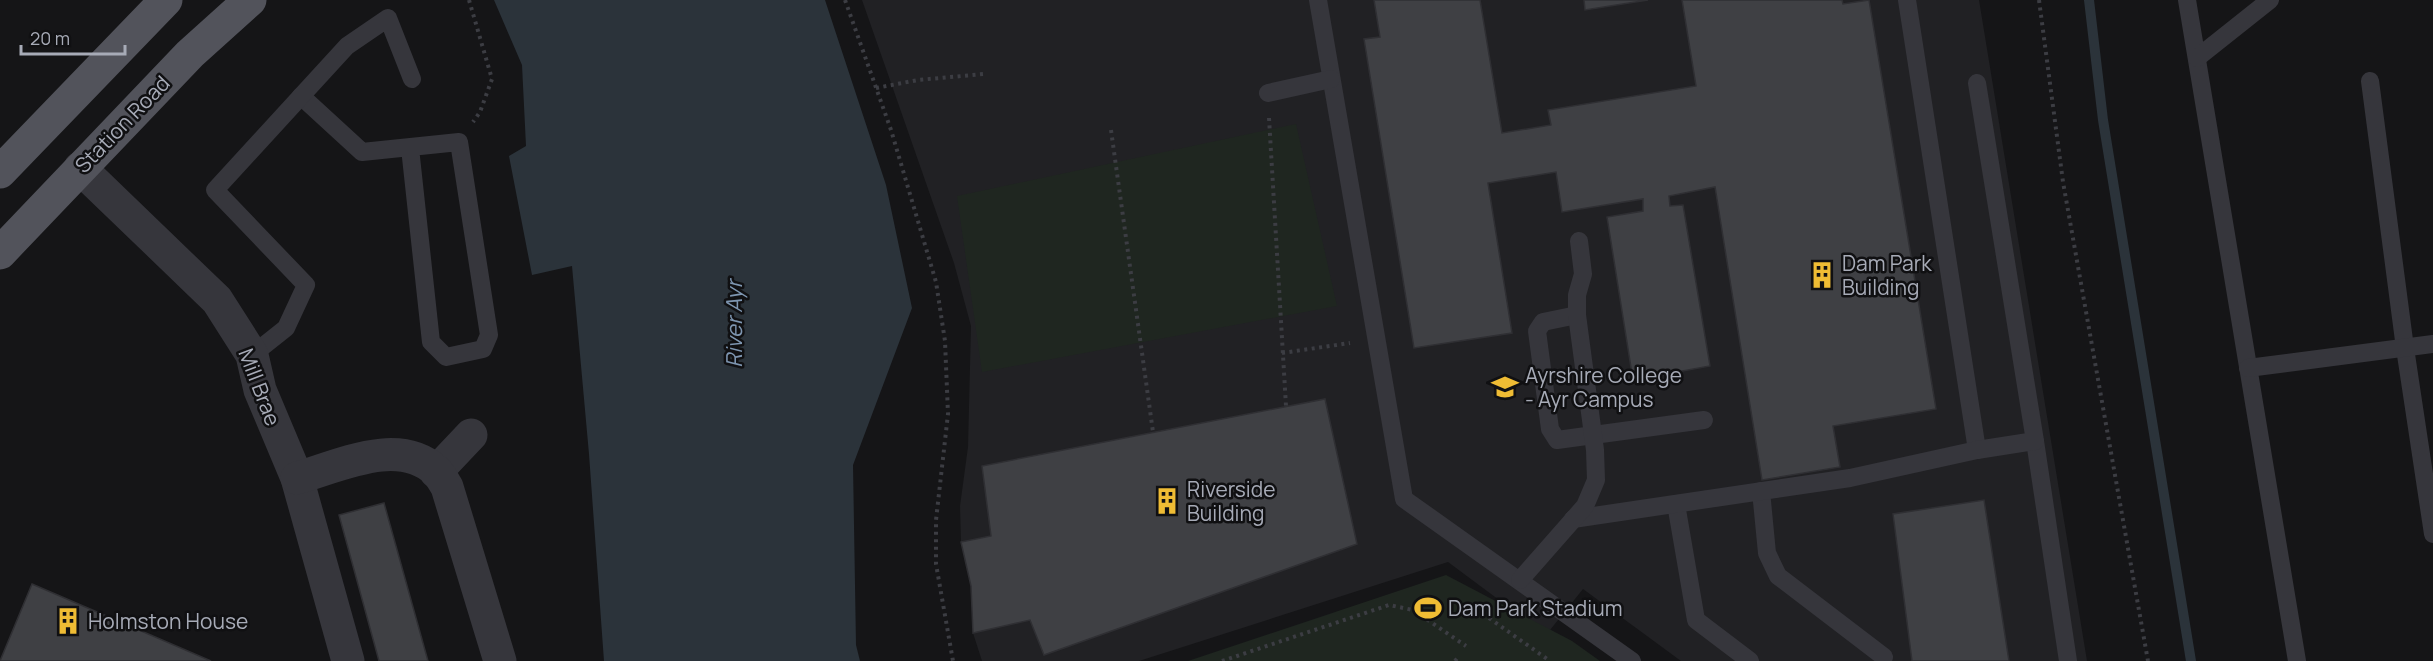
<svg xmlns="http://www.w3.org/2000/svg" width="2433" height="661" font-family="Manrope,sans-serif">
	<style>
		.built { fill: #212124 }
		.green { fill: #1f2620 }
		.water { fill: #2b333a }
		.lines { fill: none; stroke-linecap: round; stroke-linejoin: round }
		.stream { stroke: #2b333a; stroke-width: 10 }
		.building { fill: #3f4044; stroke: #2f2f33; stroke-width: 1.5 }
		.path { stroke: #3c3d43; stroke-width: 4; stroke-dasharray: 3 4.5; stroke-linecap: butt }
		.lane { stroke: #36363c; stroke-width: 18 }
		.street { stroke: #36363c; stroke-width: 33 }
		.primary { stroke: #52535b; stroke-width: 33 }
		.labels { text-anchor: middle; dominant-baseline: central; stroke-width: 5; stroke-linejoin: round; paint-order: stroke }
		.street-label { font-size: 21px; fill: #a7abb7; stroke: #101012 }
		.poi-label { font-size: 21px; fill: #a7abb7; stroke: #101012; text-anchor: start }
		.water-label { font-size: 22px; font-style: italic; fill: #7e96b1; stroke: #101012 }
	</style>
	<rect width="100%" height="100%" fill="#151517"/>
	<!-- built -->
	<polygon class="built" points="862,0 1979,0 2087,661 1681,661 1583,589 1546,635 1448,562 1139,661 982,661 973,633 971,586 961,542 960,506 968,447 971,326 954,263"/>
	<!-- green -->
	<g class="green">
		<polygon points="1296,124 1337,306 982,372 957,196"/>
		<polygon points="1446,575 1572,641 1600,661 1188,661"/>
	</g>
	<!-- water -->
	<polygon class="water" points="494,0 825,0 886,185 912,308 853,465 856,645 860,661 604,661 589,454 572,266 532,275 509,156 526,146 522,65"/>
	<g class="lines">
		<!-- stream -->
		<polyline class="stream" points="2089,0 2103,120 2191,661"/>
	</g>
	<!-- building -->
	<g class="building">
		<polygon points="1374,0 1480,0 1502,133 1551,125 1548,110 1696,86 1682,0 1842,0 1843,4 1869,0 1936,409 1833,426 1840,467 1762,480 1715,187 1669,196 1670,206 1683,205 1710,366 1633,380 1607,217 1643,211 1643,199 1562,212 1556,172 1488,183 1512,333 1414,348 1364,39 1380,37"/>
		<polygon points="1584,0 1648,0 1585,10"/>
		<polygon points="1325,399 1357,544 1044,655 1030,620 973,633 971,586 961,542 991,536 982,466"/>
		<polygon points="1984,500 2009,661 1912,661 1893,514"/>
		<polygon points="384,503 428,661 379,661 339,515"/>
		<polygon points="32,584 211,661 0,661"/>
	</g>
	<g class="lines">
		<!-- path -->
		<g class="path">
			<polyline points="469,0 492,79 480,112 473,122"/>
			<polyline points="845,0 891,130 936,282 945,341 948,414 936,520 936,564 953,661"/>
			<polyline points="2039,0 2063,182 2148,661"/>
			<polyline points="876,88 918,80 984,74"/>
			<polyline points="1269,118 1286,406"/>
			<polyline points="1111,130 1153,432"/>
			<polyline points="1282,353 1350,343"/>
			<polyline points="1489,618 1550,661"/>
			<polyline points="1222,661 1389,605 1413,610 1466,646"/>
			<polyline points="1455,661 1459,656"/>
		</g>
		<!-- lane -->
		<g class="lane">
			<polyline points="1318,0 1404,499 1632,661"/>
			<polyline points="1907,0 1977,450"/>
			<polyline points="2187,0 2297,661"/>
			<polyline points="2197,58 2270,0"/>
			<polyline points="2370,81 2405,348 2433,534"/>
			<polyline points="1268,93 1331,79"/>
			<polyline points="301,96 362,152 459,142 489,335 483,349 446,357 431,342 410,148"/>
			<polyline points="1577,315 1543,322 1537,331 1550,429 1557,440 1704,420"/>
			<polyline points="252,355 286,328 306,285 215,190 347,46 388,18 412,79"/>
			<polyline points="2248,368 2433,344"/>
			<polyline points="2035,441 2068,661"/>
			<polyline points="1761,491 1767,553 1778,576 1884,657"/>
			<polyline points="1676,504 1696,620 1750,661"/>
			<polyline points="1573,519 1850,478 1977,450 2035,441 1977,83"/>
			<polyline points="1520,580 1585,506 1596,480 1595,450 1577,315 1577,295 1583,274 1579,241"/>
		</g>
		<!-- street -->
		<g class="street">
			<polyline points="80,168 217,300 252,355 260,390 297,478 348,661"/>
			<polyline points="436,472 471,435"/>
			<path d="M297,478C339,466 399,436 436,471C441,476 444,482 447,487L500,661"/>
		</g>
		<!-- primary -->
		<g class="primary">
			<polyline points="0,172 166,0"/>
			<polyline points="0,253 190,54 250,0"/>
		</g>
	</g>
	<!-- icons -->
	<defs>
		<symbol id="building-bare" viewBox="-9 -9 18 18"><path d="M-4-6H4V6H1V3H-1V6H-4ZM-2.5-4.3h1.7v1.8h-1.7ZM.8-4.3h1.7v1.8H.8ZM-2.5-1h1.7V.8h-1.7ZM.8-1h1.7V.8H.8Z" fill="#efbc34" stroke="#101012" stroke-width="2.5" paint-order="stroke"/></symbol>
		<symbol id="university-bare" viewBox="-9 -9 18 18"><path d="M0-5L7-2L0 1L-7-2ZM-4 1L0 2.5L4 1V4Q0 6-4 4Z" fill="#efbc34" stroke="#101012" stroke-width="2.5" paint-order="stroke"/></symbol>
		<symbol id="stadium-bare" viewBox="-9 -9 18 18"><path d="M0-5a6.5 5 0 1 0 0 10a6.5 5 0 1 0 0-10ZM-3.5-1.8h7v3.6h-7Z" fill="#efbc34" stroke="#101012" stroke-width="2.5" paint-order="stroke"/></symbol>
	</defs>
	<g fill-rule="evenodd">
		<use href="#building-bare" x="1803" y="256" width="38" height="38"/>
		<use href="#university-bare" x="1486" y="368" width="38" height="38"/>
		<use href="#building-bare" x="1148" y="482" width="38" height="38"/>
		<use href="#stadium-bare" x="1409" y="589" width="38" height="38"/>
		<use href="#building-bare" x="49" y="602" width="38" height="38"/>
	</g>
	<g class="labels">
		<!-- street labels -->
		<g class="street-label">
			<text transform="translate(122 124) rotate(-46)">Station Road</text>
			<text transform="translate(260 387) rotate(69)">Mill Brae</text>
		</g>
		<!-- poi labels -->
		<g class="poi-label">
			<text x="1842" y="263">Dam Park<tspan x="1842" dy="24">Building</tspan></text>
			<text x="1525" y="375">Ayrshire College<tspan x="1525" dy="24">- Ayr Campus</tspan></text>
			<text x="1187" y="489">Riverside<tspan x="1187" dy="24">Building</tspan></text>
			<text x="1448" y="608">Dam Park Stadium</text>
			<text x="88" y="621">Holmston House</text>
		</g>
		<!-- water labels -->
		<g class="water-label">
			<text transform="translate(734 324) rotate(-90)">River Ayr</text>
		</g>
	</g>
	<!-- scale -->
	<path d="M21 45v9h104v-9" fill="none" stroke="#a7abb7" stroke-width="3"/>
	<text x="30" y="45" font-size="18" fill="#a7abb7" stroke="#101012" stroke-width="4.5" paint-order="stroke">20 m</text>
</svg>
